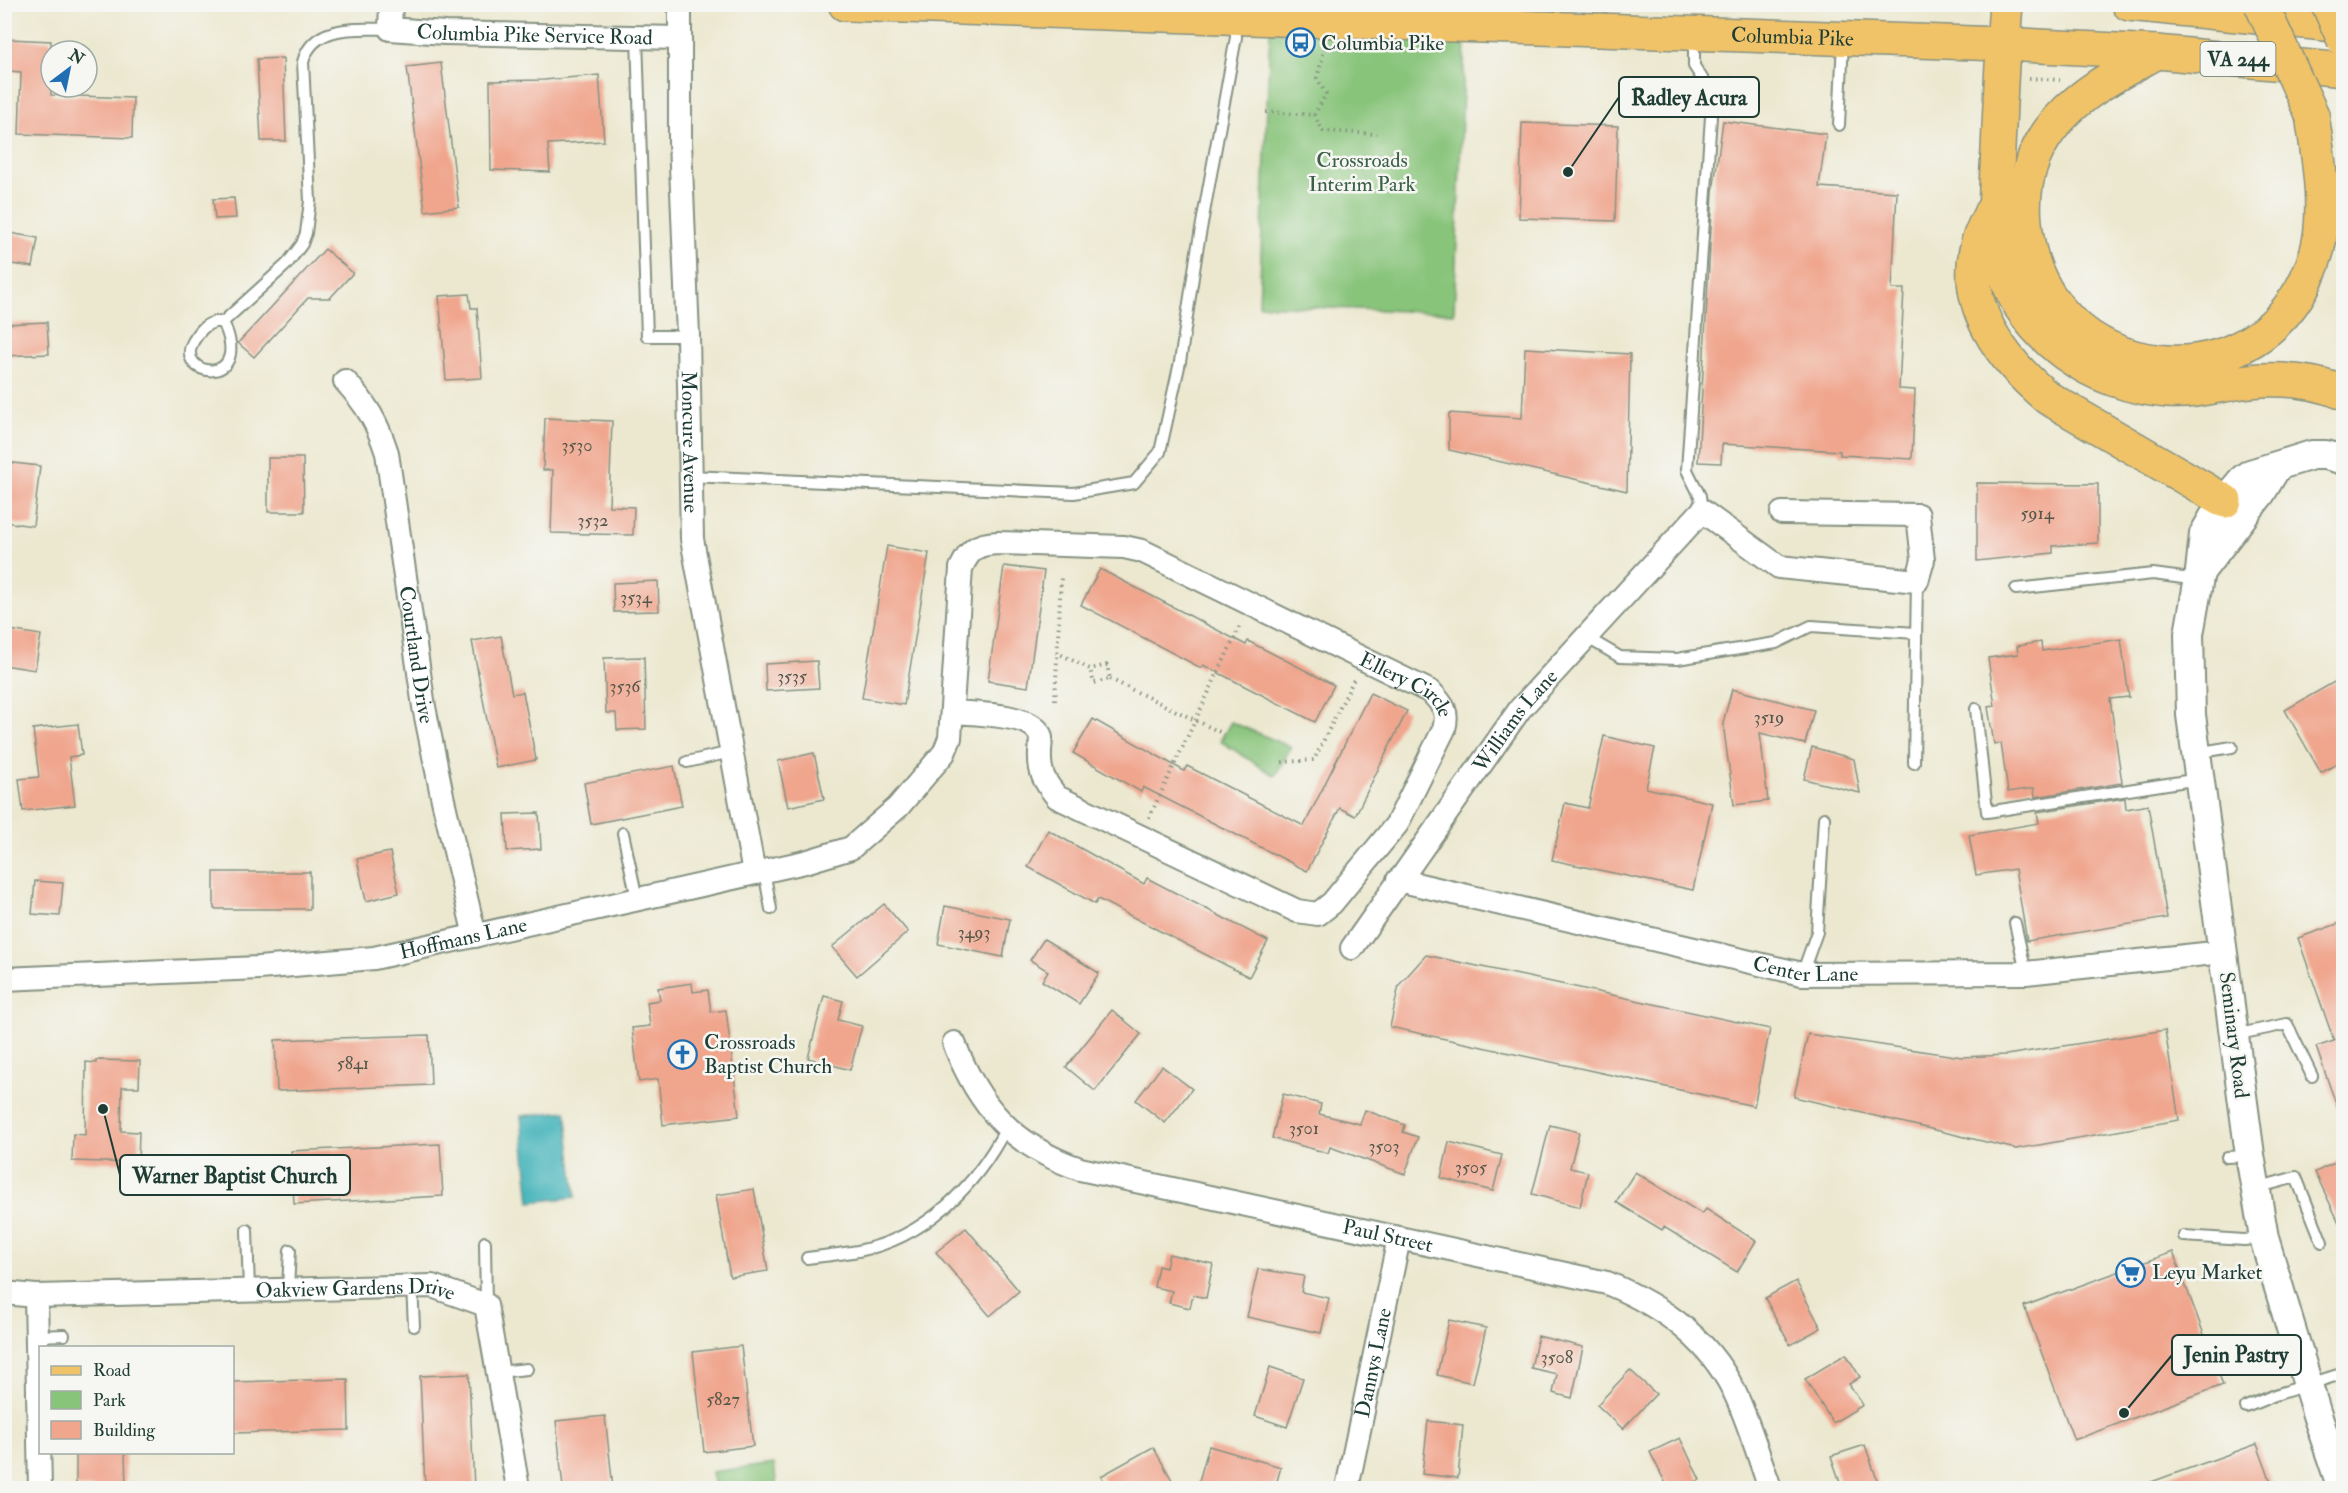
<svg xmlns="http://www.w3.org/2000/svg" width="2348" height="1493" font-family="'IM FELL Double Pica',serif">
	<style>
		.green { fill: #88c47a; stroke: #548057; stroke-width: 1.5 }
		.water { fill: #41b2b9; stroke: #307876; stroke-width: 1.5 }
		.building { fill: #f0a58d }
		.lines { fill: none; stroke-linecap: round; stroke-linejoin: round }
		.service-casing { stroke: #869282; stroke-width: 14 }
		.minor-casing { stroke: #869282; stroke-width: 26 }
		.tertiary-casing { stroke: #869282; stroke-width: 32 }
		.primary-casing { stroke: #869282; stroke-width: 36 }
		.path { stroke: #869282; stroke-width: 4; stroke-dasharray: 1.5 4.5; stroke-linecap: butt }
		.service { stroke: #fff; stroke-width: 10 }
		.minor { stroke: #fff; stroke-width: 22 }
		.tertiary { stroke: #fff; stroke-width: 28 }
		.primary { stroke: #f1c369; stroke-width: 33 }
		.primary-bridge-casing { stroke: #869282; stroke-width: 36; stroke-linecap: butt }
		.primary-bridge { stroke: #f1c369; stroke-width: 33 }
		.labels { text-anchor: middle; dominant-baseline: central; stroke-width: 5; stroke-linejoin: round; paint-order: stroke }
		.number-label { font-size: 18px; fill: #53574a }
		.shield { fill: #f6f6f2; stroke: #60746d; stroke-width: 1.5 }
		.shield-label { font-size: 20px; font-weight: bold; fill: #1f3d34 }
		.street-label { font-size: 21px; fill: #1f3d34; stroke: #f6f6f2 }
		.poi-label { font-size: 21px; fill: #1f3d34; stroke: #f6f6f2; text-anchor: start }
		.park-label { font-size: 21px; fill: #395f46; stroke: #f6f6f2 }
		.leader { fill: none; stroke: #1f3d34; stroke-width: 2 }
		.callout-dot { fill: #1f3d34; stroke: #f6f6f2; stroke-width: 2 }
		.callout { fill: #f6f6f2; stroke: #1f3d34; stroke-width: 2 }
		.callout-label { font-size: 22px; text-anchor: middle; font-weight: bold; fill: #1f3d34 }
	</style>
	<rect width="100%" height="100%" fill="#f6f6f2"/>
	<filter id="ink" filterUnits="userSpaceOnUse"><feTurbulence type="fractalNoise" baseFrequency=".0167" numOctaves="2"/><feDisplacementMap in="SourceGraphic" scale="12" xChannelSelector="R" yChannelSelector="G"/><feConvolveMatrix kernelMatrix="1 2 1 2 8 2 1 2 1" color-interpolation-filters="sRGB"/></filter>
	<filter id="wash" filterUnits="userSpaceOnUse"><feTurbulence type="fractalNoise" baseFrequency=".008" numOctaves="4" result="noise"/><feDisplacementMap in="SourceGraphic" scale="24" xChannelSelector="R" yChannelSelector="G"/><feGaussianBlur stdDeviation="1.35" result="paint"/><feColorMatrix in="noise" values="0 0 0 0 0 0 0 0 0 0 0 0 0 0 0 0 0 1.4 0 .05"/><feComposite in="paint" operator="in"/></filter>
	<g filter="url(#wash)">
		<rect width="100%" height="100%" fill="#ece8d0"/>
		<!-- green -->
		<g class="green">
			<polygon points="1270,31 1465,40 1454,313 1259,305"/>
			<polygon points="1231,722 1291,747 1275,776 1220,741"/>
			<polygon points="774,1464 777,1488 715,1488 712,1472"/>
		</g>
		<!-- water -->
		<polygon class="water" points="566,1111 576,1197 530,1202 521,1116"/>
		<g id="blocks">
			<!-- building -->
			<g class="building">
				<polygon points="9,39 51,41 51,95 133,98 132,138 19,134 21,72 8,71"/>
				<polygon points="283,58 286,141 261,141 257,59"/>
				<polygon points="441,63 459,207 425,211 407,67"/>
				<polygon points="599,75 604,141 548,144 550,172 491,170 490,81 544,80"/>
				<polygon points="1723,121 1826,134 1819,187 1897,192 1892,289 1904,289 1899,389 1915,390 1912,459 1840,455 1840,451 1722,444 1721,463 1698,462 1713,192"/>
				<polygon points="1522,123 1618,126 1615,221 1519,218"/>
				<polygon points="234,198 236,218 215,219 213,199"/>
				<polygon points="4,232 38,238 33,267 4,263"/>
				<polygon points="325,249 353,273 330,298 308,298 254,357 238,343"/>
				<polygon points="469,294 471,308 477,308 482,378 446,380 439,296"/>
				<polygon points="47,322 49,354 4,356 4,324"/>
				<polygon points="1525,348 1630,354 1627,491 1449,450 1449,413 1522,418"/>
				<polygon points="545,418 612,421 609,506 634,507 633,535 551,533 553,470 543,470"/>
				<polygon points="268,458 303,458 304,512 268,512"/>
				<polygon points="4,462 40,466 33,526 4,522"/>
				<polygon points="1977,483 2098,484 2098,543 2053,546 2053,553 1977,561"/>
				<polygon points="887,546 929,553 904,705 862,698"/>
				<polygon points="1004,566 1044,571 1028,687 988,681"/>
				<polygon points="1100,569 1246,645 1248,641 1334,685 1315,722 1203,665 1201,668 1081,605"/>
				<polygon points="658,581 659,611 614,612 613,583"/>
				<polygon points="4,629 41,635 35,670 4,665"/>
				<polygon points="501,636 512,694 523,692 536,760 496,768 472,641"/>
				<polygon points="2121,639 2129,697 2110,699 2122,783 2035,797 2034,788 2008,792 2001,743 1994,744 1988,707 1995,706 1988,658 2018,654 2017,646 2041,642 2042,651"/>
				<polygon points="644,657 646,729 617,730 616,713 606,713 604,658"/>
				<polygon points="817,661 819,688 766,691 765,664"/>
				<polygon points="2343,677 2343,760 2321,773 2285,710"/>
				<polygon points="1732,689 1814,710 1805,744 1760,733 1768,801 1734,805 1723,723"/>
				<polygon points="1370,693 1407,711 1355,816 1340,808 1307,871 1143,787 1141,792 1073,753 1093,719 1184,771 1187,766 1304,826"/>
				<polygon points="78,724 82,755 69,757 75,805 23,811 19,779 39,777 33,729"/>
				<polygon points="1604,736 1655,748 1646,788 1712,803 1693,890 1552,860 1565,803 1588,808"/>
				<polygon points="1812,747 1854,759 1860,793 1804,779"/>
				<polygon points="814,753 824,799 788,807 778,761"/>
				<polygon points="674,766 682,806 591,824 584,783"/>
				<polygon points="2125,798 2126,809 2148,805 2167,918 2027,941 2015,869 1976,875 1969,835 2039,823 2037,812"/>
				<polygon points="539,813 541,849 507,851 505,814"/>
				<polygon points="1048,830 1144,884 1147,878 1268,941 1249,977 1098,899 1095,904 1028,867"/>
				<polygon points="390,852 399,893 366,901 357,859"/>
				<rect x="214" y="872" width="96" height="37"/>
				<polygon points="35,881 63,883 60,916 32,914"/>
				<polygon points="884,904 908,932 857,976 832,947"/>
				<polygon points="945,906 1010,919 1003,957 938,944"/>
				<polygon points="2343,922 2343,1117 2341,1118 2316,1047 2334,1041 2298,938"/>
				<polygon points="1044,939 1099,973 1079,1004 1042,981 1048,971 1030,960"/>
				<polygon points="1426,955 1770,1029 1754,1106 1390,1027 1399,985"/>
				<polygon points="692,983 693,992 708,990 711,1012 726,1010 739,1116 663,1125 658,1079 639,1082 632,1028 650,1026 647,1002 660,1000 658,988"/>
				<polygon points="824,996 843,1001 838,1020 862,1026 850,1070 808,1058"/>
				<polygon points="1112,1010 1141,1034 1095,1091 1066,1067"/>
				<polygon points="2165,1030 2179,1120 2016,1149 1794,1097 1808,1034 1962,1057 2006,1055"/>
				<polygon points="429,1035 431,1085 277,1091 275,1040"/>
				<polygon points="96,1060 140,1061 139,1087 122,1087 121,1131 139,1132 138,1163 72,1161 73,1134 85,1135 86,1062 96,1063"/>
				<polygon points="1162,1066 1192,1089 1165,1123 1136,1100"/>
				<polygon points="1283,1094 1321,1104 1319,1114 1360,1124 1365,1110 1405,1125 1403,1132 1418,1137 1405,1174 1330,1147 1328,1153 1272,1138"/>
				<polygon points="1550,1125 1579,1132 1570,1168 1588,1172 1580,1207 1532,1194"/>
				<polygon points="1449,1142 1502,1155 1493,1191 1441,1178"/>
				<polygon points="440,1144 443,1196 294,1204 291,1151"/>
				<polygon points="2343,1159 2343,1231 2315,1172"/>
				<polygon points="1635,1172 1702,1214 1706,1209 1756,1241 1737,1272 1664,1227 1662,1230 1616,1202"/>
				<polygon points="754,1189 768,1271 730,1277 716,1195"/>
				<polygon points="966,1228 1019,1291 990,1316 936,1252"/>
				<polygon points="2173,1252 2223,1385 2074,1440 2024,1306"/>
				<polygon points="1169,1254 1213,1264 1206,1298 1193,1295 1190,1308 1169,1303 1172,1291 1154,1287 1158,1266 1166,1268"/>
				<polygon points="1258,1269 1304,1276 1301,1292 1329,1298 1321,1333 1247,1317"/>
				<polygon points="1796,1281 1821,1328 1790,1345 1765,1298"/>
				<polygon points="1449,1320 1486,1328 1473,1383 1437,1375"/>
				<polygon points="1538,1336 1583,1347 1572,1398 1553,1393 1557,1374 1531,1368"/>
				<polygon points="741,1346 753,1446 704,1452 693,1352"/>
				<polygon points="1846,1354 1860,1377 1849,1384 1863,1405 1833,1423 1805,1379"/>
				<polygon points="1270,1367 1303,1378 1287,1427 1255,1416"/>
				<polygon points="1630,1370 1656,1394 1623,1429 1597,1405"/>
				<polygon points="469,1374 474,1488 425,1488 420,1376"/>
				<polygon points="348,1379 349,1430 232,1433 232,1382"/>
				<polygon points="605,1416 613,1488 563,1488 556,1421"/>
				<polygon points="1428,1421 1463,1425 1458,1478 1422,1474"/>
				<polygon points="1680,1438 1700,1480 1682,1488 1668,1488 1650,1452"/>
				<polygon points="2257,1444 2273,1488 2140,1488 2140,1486"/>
				<polygon points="1865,1445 1880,1488 1842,1488 1831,1456"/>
				<polygon points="1209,1446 1281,1467 1275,1488 1197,1488"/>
				<polygon points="1153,1447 1172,1480 1156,1488 1108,1488 1101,1476"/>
				<polygon points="76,1452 125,1452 126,1488 76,1488"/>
			</g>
		</g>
	</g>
	<g filter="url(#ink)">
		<use href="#blocks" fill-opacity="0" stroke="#869282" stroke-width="1.5"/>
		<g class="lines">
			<defs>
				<g id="service">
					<polyline points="1694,37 1694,66 1711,92 1712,102 1687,470 1700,496 1702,511"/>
					<polyline points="637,38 647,336 688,336"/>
					<polyline points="1839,125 1843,41"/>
					<path d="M215,322H223C255,390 171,377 194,340C200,331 205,324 215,322Z"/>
					<path d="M223,322L287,264L302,244L306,233L310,201L303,62C313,23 359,29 390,29"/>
					<polyline points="689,476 1074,493 1134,483 1160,452 1180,362 1197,251 1236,37 1235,22"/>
					<polyline points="2016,589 2153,574 2198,580"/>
					<polyline points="1586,637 1620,657 1677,659 1776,643 1811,626 1916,633"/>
					<polyline points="1976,709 1987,812 2199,779"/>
					<polyline points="2196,753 2232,747"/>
					<polyline points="687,762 731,752"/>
					<polyline points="1914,763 1917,581"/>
					<polyline points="623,833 637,899"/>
					<polyline points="764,871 771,909"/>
					<polyline points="2015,923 2026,973"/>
					<polyline points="1802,974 1817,932 1824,818"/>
					<polyline points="2234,1035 2287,1024 2312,1076"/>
					<polyline points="2227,1157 2248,1156"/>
					<polyline points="2256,1188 2296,1177 2322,1242"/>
					<polyline points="247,1230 249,1290"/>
					<polyline points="2184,1236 2244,1240 2264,1238"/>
					<polyline points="485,1242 486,1305"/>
					<path d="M807,1258C824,1256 841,1254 858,1251C925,1238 976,1186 1006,1128"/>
					<polyline points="412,1286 414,1326"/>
					<polyline points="288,1289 290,1250"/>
					<polyline points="38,1336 64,1335"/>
					<polyline points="498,1372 527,1369"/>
					<polyline points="2246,1407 2275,1395 2344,1373"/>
				</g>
				<g id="minor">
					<path id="s1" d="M391,4L390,29L445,33L679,38"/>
					<path id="s2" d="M680,4V142L688,336L692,539L754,873"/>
					<path id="s3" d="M345,381C367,405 377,422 387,453L424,707L443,800L475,936"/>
					<path id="s4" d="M1398,880L1802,974L2026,973L2223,952"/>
					<path id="s5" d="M1352,948L1520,709L1702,511L1779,567L1917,581L1923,560L1918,515L1782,513"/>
					<path id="s6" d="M4,979L259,968L374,958L805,862L851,848L898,807L944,753L950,738L961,568C970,549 976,544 998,543L1124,547L1142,551L1431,692C1443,705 1449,711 1444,729L1397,824L1332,903L1318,914L1297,911L1057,797C1044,781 1039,773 1040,752C1040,747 1041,742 1041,738C1037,713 972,714 952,712"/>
					<path id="s7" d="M954,1043C979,1107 1013,1146 1080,1169L1607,1283C1665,1307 1714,1342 1739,1402C1751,1430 1760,1460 1770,1488"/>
					<path id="s8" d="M4,1293L36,1296L432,1286L486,1305L518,1488"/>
					<polyline points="36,1296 40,1488"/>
					<path id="s9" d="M1347,1488L1399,1238"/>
				</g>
				<g id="tertiary">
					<polyline points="2200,572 2261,493 2276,468"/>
					<polyline points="2342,1488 2317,1415 2264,1238 2250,1155 2191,715 2189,634 2200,572 2204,534 2220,506 2242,480 2250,474 2312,455 2326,455 2344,460"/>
				</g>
				<g id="primary">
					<path id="s10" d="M845,4L2002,44L2157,52L2344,70"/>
					<path d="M2006,4C2002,53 2000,102 1998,150C1996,188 1992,227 2002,264C2022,338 2094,386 2168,391C2196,393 2222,384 2249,381C2280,378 2315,381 2344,393"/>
					<polyline points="2129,4 2344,26"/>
					<path d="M2157,52C2123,71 2086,89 2060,118C2033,147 2021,183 2025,222C2039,390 2270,416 2317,251C2328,211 2318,156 2312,115"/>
					<path d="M1991,212C1986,222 1981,232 1978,242C1960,305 2002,360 2048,398L2225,501"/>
				</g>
			</defs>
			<!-- service casing -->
			<use href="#service" class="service-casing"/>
			<!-- minor casing -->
			<use href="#minor" class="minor-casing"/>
			<!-- tertiary casing -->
			<use href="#tertiary" class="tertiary-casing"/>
			<!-- primary casing -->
			<use href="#primary" class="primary-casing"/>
			<!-- path -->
			<g class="path">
				<polyline points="2029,78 2060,80"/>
				<polyline points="1266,112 1314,115"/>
				<polyline points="1314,115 1326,94 1317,78 1325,48"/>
				<polyline points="1314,115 1323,131 1377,134"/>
				<polyline points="1056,652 1090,669 1107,665 1110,679 1094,683 1090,669"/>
				<polyline points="1110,679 1224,734"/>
				<polyline points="1055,700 1061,578"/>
				<polyline points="1282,762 1314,760 1354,679"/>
				<polyline points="1149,818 1241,624"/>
			</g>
			<!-- service -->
			<use href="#service" class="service"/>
			<!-- minor -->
			<use href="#minor" class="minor"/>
			<!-- tertiary -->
			<use href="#tertiary" class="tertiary"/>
			<!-- primary -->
			<use href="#primary" class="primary"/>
			<defs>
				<g id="primary-bridge">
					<polyline points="2261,4 2312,115"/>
					<polyline points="2328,4 2344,40"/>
				</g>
			</defs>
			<!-- primary-bridge casing -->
			<use href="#primary-bridge" class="primary-bridge-casing"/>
			<!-- primary-bridge -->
			<use href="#primary-bridge" class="primary-bridge"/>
		</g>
	</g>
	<!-- icons -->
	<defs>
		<symbol id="bus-ring" viewBox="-11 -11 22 22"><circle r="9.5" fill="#f6f6f2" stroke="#1f6fb2" stroke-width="1.5"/><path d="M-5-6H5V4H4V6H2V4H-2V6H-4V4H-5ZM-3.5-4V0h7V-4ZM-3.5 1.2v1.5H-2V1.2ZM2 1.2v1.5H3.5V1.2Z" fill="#1f6fb2"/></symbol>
		<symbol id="church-ring" viewBox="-11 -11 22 22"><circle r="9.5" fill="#f6f6f2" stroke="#1f6fb2" stroke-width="1.5"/><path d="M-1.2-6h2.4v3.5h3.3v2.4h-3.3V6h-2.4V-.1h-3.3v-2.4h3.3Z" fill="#1f6fb2"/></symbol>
		<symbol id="supermarket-ring" viewBox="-11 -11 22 22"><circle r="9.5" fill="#f6f6f2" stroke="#1f6fb2" stroke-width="1.5"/><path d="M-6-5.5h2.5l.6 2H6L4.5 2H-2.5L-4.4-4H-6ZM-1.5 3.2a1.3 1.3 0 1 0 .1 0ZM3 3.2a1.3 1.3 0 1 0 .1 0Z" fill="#1f6fb2"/></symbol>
	</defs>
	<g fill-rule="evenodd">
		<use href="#bus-ring" x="1284" y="26" width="33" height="33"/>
		<use href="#church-ring" x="666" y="1038" width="33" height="33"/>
		<use href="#supermarket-ring" x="2114" y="1256" width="33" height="33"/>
	</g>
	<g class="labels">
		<!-- number labels -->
		<g class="number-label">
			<text x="577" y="445">3530</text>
			<text x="2037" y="513">5914</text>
			<text x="593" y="520">3532</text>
			<text x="636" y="597">3534</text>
			<text x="792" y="676">3535</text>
			<text x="625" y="686">3536</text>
			<text x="1769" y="717">3519</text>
			<text x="974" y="932">3493</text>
			<text x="353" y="1063">5841</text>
			<text x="1304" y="1128">3501</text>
			<text x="1384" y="1146">3503</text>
			<text x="1471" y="1167">3505</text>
			<text x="1557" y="1357">3508</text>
			<text x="723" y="1399">5827</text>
		</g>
		<!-- shield labels -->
		<rect class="shield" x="2200.5" y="42" width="75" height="34" rx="4.5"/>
		<g class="shield-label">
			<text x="2238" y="59">VA 244</text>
		</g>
		<!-- street labels -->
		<g class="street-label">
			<text stroke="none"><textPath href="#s1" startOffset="170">Columbia Pike Service Road</textPath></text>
			<text stroke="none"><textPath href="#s10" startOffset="948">Columbia Pike</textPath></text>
			<text stroke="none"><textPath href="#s2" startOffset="438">Moncure Avenue</textPath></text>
			<text stroke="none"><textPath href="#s3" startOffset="288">Courtland Drive</textPath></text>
			<text stroke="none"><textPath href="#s6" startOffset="1670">Ellery Circle</textPath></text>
			<text stroke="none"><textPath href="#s5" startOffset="280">Williams Lane</textPath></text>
			<text stroke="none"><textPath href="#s6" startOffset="462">Hoffmans Lane</textPath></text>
			<text stroke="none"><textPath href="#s4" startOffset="418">Center Lane</textPath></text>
			<text transform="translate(2234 1035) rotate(83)">Seminary Road</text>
			<text stroke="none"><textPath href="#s7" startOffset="500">Paul Street</textPath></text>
			<text stroke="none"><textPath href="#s8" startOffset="352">Oakview Gardens Drive</textPath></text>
			<text stroke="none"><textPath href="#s9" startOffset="128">Dannys Lane</textPath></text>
		</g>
		<!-- poi labels -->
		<g class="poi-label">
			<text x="1321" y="43">Columbia Pike</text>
			<text x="704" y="1042">Crossroads<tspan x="704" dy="24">Baptist Church</tspan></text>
			<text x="2152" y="1272">Leyu Market</text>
		</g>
		<!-- park labels -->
		<g class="park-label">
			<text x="1362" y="160">Crossroads<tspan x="1362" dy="24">Interim Park</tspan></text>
		</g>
	</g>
	<!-- callouts -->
	<path class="leader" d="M1568 172L1619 97M103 1109L120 1175M2124 1413L2172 1355"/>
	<g class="callout-dot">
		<circle cx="1568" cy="172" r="6"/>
		<circle cx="103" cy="1109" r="6"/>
		<circle cx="2124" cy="1413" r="6"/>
	</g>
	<g class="callout">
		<rect x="1619" y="77" width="140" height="40" rx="6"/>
		<rect x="120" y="1155" width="230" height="40" rx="6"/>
		<rect x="2172" y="1335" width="129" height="40" rx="6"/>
	</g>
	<g class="callout-label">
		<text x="1689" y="105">Radley Acura</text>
		<text x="235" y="1183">Warner Baptist Church</text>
		<text x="2236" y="1362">Jenin Pastry</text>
	</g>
	<!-- margin -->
	<rect width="2348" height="1493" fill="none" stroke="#f6f6f2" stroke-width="24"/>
	<!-- legend -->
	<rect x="39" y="1346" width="195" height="108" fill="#f6f6f2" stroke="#a0aca6" stroke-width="1.5"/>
	<rect x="51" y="1366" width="30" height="9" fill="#f1c369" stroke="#a0aca6" stroke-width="1.5"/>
	<text x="93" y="1376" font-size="18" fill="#1f3d34">Road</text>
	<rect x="51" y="1391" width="30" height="18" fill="#88c47a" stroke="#a0aca6" stroke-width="1.5"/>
	<text x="93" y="1406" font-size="18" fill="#1f3d34">Park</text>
	<rect x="51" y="1421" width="30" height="18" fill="#f0a58d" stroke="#a0aca6" stroke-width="1.5"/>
	<text x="93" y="1436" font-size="18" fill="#1f3d34">Building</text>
	<!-- north arrow -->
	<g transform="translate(69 69) rotate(32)"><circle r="28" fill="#f6f6f2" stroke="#a0aca6" stroke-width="1.5"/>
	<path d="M0-4.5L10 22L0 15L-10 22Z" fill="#1f6fb2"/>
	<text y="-9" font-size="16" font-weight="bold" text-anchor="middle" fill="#1f3d34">N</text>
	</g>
</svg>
